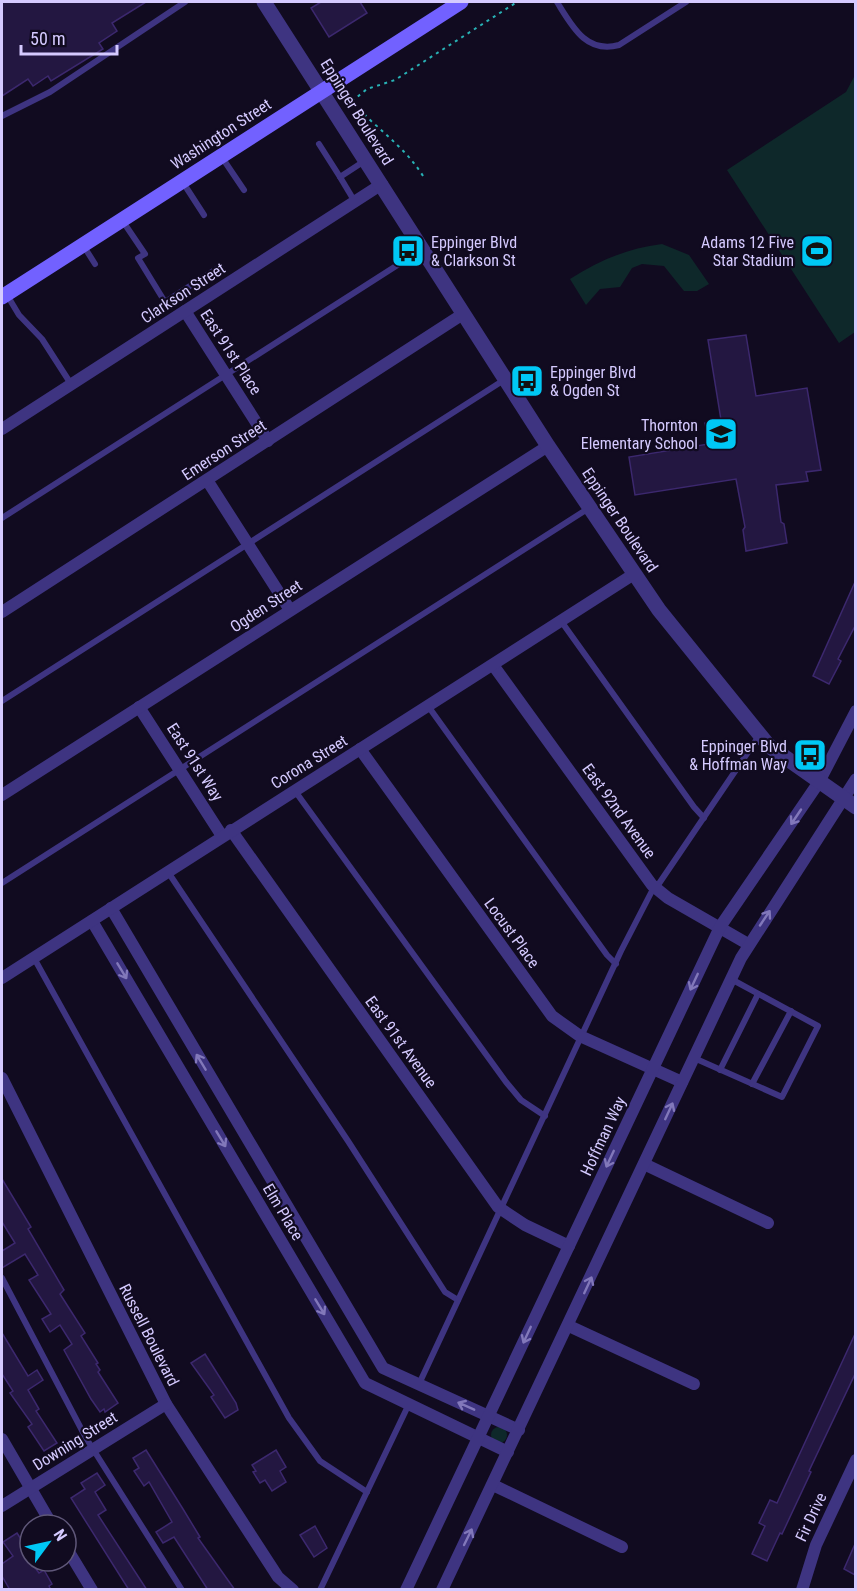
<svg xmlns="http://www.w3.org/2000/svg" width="857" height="1591" font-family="'Roboto Condensed',sans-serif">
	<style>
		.green { fill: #0e282a }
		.building { fill: #231741; stroke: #3c286e; stroke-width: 1.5 }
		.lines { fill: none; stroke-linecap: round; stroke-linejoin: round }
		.path { stroke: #28b2b5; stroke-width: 2; stroke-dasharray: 3 4.5; stroke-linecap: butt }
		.service { stroke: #3e3481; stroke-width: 6 }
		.minor { stroke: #3e3481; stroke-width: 12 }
		.tertiary { stroke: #3e3481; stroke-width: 15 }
		.secondary { stroke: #7261ff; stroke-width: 15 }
		.oneway { stroke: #8278ba }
		.labels { text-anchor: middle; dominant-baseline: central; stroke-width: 4.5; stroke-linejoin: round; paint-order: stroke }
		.street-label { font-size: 16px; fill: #d5caff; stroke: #110b20 }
		.poi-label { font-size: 16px; fill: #d5caff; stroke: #110b20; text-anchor: end }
	</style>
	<rect width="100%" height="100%" fill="#110b20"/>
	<!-- green -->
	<g class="green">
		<polygon points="855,75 855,332 839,343 727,170 846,92"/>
		<path d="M662,244L689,255L709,284L697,291H684L664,266L642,264L632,268L620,287L600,289L586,305L570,279C598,261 628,248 662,244Z"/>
		<circle cx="499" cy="1435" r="8"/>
	</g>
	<!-- building -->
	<g class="building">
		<polygon points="2,2 146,2 112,23 117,31 99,43 103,49 51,81 48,76 33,86 28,79 2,96"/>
		<polygon points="321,2 360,2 367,13 329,37 311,8"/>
		<polygon points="746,335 756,396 807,388 821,470 806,472 808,481 776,485 781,522 784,524 787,543 746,551 743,530 745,527 736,479 635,495 629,457 709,444 705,423 721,420 708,340"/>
		<polygon points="855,582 855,626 838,659 841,661 829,684 813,676"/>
		<polygon points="2,1179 31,1227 28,1229 64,1290 60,1294 85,1333 81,1336 98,1363 96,1364 100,1370 98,1372 118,1403 105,1412 104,1409 100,1412 91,1399 64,1350 72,1344 60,1325 50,1332 42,1319 51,1314 29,1280 38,1275 25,1254 2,1268 2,1251 15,1243 2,1222"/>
		<polygon points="2,1333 28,1376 37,1370 43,1380 28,1390 39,1409 36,1411 57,1443 44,1451 28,1427 32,1424 10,1393 13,1391 2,1374"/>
		<polygon points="855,1334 855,1374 809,1471 811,1472 782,1534 780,1533 767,1561 752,1554 765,1526 759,1523 770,1500 777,1503"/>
		<polygon points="205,1354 236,1403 238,1410 225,1418 211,1397 214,1395 191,1363"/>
		<polygon points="146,1450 183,1509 200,1537 198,1538 235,1590 208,1590 174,1537 163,1543 156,1532 172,1522 149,1482 144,1486 134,1471 139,1468 133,1458"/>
		<polygon points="276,1450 286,1467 280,1471 286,1482 272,1491 265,1480 260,1483 253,1472 256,1471 252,1465"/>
		<polygon points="97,1473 105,1485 95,1492 106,1510 98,1515 147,1590 129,1590 71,1498 85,1489 81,1483"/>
		<polygon points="315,1526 327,1548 314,1557 300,1535"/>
		<polygon points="17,1533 30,1553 30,1561 39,1573 44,1570 52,1584 49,1586 51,1590 10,1590 2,1576 2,1564 13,1556 3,1542"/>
		<polygon points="855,1544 855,1575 844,1569"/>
	</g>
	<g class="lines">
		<!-- path -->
		<path class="path" d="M423,176C408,152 388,137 368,118C362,112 359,105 351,102L367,89L395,80L517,2"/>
		<!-- service -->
		<g class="service">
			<path d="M557,2C572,26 586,54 619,45L686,2"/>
			<polyline points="2,116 50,92 185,2"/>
			<polyline points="319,144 340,177 366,160"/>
			<polyline points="221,156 244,190"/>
			<polyline points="340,177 355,202"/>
			<polyline points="182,181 204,215"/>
			<polyline points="122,220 145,254 138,258 165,302 221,266"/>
			<polyline points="83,245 95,264"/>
			<polyline points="7,295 19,315 42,339 71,384"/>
			<polyline points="2,518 421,250"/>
			<polyline points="561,621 694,807 704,818"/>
			<polyline points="2,701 504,380"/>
			<polyline points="428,706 607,955 616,964"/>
			<polyline points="295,791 506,1082 521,1100 545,1116"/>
			<polyline points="168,872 348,1141 445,1292 458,1300"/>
			<polyline points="2,883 589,508"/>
			<polyline points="656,888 759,736"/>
			<polyline points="34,958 289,1418 320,1461 367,1492"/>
			<polyline points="694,1058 782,1097 818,1026 731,979"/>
			<polyline points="720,1070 758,994"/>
			<polyline points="752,1084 791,1011"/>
			<polyline points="2,1278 86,1438 182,1590"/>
			<polyline points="419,1384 621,951 654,887"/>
			<polyline points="320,1590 408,1406"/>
		</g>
		<!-- minor -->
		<g class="minor">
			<polyline points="185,311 268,441"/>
			<polyline points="2,429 382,184"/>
			<polyline points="207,480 290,610"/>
			<polyline points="2,612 463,314"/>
			<polyline points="493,665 652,885 668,898 748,944"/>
			<polyline points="139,707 222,836"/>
			<polyline points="360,749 552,1016 580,1036 682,1082"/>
			<polyline points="2,795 548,446"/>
			<polyline points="231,830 498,1207 525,1225 569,1246"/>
			<polyline points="111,908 383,1368 519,1430"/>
			<polyline points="92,921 365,1383 508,1452"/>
			<polyline points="2,978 634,574"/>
			<polyline points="2,1078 166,1404 278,1577 293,1590"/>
			<polyline points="644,1164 768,1223"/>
			<polyline points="569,1326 694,1384"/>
			<polyline points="2,1439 52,1525"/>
			<polyline points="493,1485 622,1547"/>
			<polyline points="2,1506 166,1404"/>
			<polyline points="66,1547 92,1590"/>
			<polyline points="406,1590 720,927 819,782 856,711"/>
			<polyline points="442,1590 741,958 856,779"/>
			<polyline points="802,1590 816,1545 856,1460"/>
		</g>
		<!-- tertiary -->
		<polyline class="tertiary" points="264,2 548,446 659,610 769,746 856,807"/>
		<!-- secondary -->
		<polyline class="secondary" points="2,297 461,2"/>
	</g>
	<!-- one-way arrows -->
	<defs><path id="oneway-shaft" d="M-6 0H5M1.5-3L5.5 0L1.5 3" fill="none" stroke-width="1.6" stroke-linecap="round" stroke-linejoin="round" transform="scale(1.5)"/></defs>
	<g class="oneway">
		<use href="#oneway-shaft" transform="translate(796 817) rotate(124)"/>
		<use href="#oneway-shaft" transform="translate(765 918) rotate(-56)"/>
		<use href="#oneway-shaft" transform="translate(122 971) rotate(59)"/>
		<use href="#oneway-shaft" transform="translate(694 982) rotate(115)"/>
		<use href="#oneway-shaft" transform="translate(201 1062) rotate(-121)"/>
		<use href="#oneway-shaft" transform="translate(669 1111) rotate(-65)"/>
		<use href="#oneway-shaft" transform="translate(221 1139) rotate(59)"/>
		<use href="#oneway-shaft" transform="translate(610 1159) rotate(115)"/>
		<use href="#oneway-shaft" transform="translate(588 1285) rotate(-65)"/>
		<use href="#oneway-shaft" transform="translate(320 1307) rotate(59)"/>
		<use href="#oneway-shaft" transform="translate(527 1335) rotate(115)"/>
		<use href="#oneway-shaft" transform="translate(466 1406) rotate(-156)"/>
		<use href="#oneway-shaft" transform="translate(468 1537) rotate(-64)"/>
	</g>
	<!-- icons -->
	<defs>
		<symbol id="bus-square" viewBox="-11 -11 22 22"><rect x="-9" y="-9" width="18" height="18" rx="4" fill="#00c8f5" stroke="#110b20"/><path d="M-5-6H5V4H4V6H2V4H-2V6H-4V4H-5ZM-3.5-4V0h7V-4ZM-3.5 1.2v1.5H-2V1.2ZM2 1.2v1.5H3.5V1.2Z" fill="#111"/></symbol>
		<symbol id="stadium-square" viewBox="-11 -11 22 22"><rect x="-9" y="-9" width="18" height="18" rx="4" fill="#00c8f5" stroke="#110b20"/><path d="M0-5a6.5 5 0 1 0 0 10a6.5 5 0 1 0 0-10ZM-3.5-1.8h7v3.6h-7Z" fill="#111"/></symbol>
		<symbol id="school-square" viewBox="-11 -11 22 22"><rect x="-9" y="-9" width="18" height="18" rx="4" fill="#00c8f5" stroke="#110b20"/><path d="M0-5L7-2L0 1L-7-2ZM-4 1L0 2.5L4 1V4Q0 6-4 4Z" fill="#111"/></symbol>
	</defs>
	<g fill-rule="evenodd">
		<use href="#bus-square" x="389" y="232" width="38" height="38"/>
		<use href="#stadium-square" x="798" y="232" width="38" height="38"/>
		<use href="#bus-square" x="508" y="362" width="38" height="38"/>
		<use href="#school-square" x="702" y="415" width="38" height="38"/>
		<use href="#bus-square" x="791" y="736" width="38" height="38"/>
	</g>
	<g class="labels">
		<!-- street labels -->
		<g class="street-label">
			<text transform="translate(357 112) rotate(58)">Eppinger Boulevard</text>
			<text transform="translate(221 134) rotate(-33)">Washington Street</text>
			<text transform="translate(183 293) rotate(-33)">Clarkson Street</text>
			<text transform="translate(231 352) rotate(57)">East 91st Place</text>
			<text transform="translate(224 450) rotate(-33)">Emerson Street</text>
			<text transform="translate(620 520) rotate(56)">Eppinger Boulevard</text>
			<text transform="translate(266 606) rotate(-33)">Ogden Street</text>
			<text transform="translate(195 762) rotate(57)">East 91st Way</text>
			<text transform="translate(309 762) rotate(-32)">Corona Street</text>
			<text transform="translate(619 811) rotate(54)">East 92nd Avenue</text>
			<text transform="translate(512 933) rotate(54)">Locust Place</text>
			<text transform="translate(401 1042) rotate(54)">East 91st Avenue</text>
			<text transform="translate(603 1136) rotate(-65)">Hoffman Way</text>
			<text transform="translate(283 1212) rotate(59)">Elm Place</text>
			<text transform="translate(149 1335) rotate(63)">Russell Boulevard</text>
			<text transform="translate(75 1441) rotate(-32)">Downing Street</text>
			<text transform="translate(811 1517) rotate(-65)">Fir Drive</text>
		</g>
		<!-- poi labels -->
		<g class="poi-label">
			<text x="431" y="242" text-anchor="start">Eppinger Blvd<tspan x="431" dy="18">&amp; Clarkson St</tspan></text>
			<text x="794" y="242">Adams 12 Five<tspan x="794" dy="18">Star Stadium</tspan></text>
			<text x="550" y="372" text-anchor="start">Eppinger Blvd<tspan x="550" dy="18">&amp; Ogden St</tspan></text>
			<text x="698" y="425">Thornton<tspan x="698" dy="18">Elementary School</tspan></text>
			<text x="787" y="746">Eppinger Blvd<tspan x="787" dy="18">&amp; Hoffman Way</tspan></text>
		</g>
	</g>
	<!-- border -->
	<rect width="857" height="1591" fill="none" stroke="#d5caff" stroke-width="6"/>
	<!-- north arrow -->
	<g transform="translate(48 1543) rotate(57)"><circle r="28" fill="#110b20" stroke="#5f5779" stroke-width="1.5"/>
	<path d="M0-4.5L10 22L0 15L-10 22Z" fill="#00c8f5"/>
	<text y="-9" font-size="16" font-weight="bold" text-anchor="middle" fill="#d5caff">N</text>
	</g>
	<!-- scale -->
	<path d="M21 45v9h96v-9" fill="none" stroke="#d5caff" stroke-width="3"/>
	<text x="30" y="45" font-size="18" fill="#d5caff" stroke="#110b20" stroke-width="4.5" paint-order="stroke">50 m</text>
</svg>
